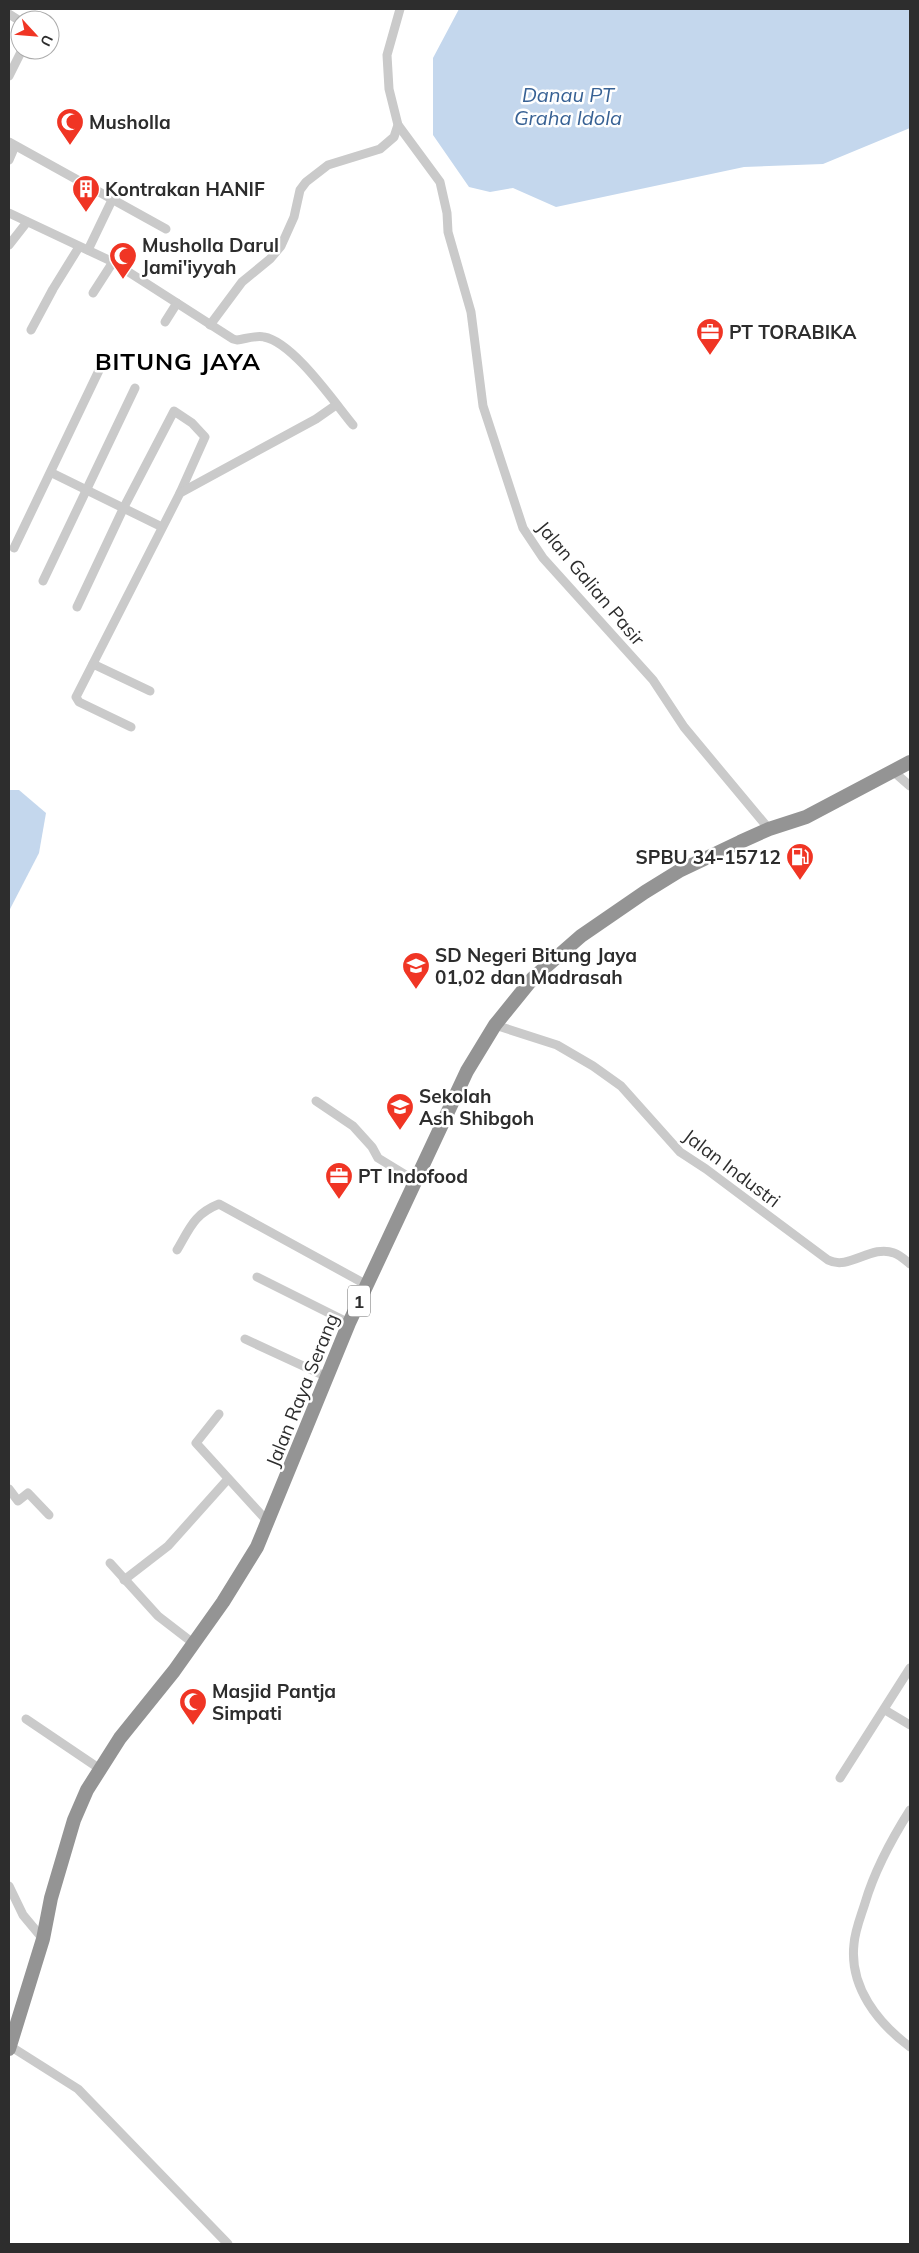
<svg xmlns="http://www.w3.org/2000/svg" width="919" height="2253" font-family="Mulish,sans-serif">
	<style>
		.water { fill: #c4d7ed }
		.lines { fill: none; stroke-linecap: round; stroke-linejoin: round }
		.minor { stroke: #cacaca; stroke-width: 9 }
		.highway { stroke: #949494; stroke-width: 14 }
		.labels { text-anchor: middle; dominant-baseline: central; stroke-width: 5; stroke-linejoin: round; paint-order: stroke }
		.shield { fill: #fff; stroke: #6c6c6c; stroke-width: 1 }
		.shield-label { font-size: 18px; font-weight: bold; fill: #2d2d2d }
		.poi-label { font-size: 19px; font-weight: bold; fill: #2d2d2d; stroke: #fff; text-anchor: start }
		.street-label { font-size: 19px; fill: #2d2d2d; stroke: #fff }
		.water-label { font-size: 20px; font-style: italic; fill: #376194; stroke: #fff }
		.district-label { font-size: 24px; font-weight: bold; letter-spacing: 1px; fill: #000; stroke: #fff }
	</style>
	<rect width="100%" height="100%" fill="#fff"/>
	<!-- water -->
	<g class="water">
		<polygon points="459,9 910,9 910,128 823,164 744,167 556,207 513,188 490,192 469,187 433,135 433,58"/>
		<polygon points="9,790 19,790 46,813 39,853 9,911"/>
	</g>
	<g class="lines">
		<!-- minor -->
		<g class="minor">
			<polyline points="9,14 20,21"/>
			<polyline points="9,76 22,50"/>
			<polyline points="398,125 440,182 447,213 448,232 471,312 483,406 523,528 543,558 653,680 684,727 769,829"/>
			<polyline points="9,142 166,229"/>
			<polyline points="9,160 15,146"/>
			<path d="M9,213L113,262L233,339L237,340C245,339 256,335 264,337C293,342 334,402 353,425"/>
			<polyline points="9,245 27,222"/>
			<polyline points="88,250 112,200"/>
			<polyline points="93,293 113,262"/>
			<polyline points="165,322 177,303"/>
			<polyline points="210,325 242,282 270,259 281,246 294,217 300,190 306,182 328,165 380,149 394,137 398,125 389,89 387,55 400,9"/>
			<polyline points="31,330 53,289 79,247"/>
			<polyline points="52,473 162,527"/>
			<polyline points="14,548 103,362"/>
			<polyline points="43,581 135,388"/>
			<polyline points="77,607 124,507 174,411 192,423 205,437 180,493"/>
			<polyline points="93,664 150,691"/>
			<polyline points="131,727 79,702 76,697 180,493 316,419 336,405"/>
			<polyline points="894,772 910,786"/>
			<path d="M495,1025L557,1045L593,1066L621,1086L680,1152L706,1169L828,1260C849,1271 871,1244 894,1253C900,1255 905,1260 910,1264"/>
			<polyline points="316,1101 353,1126 372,1147 378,1158 414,1180"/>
			<path d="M177,1250C190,1228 194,1214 219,1204L367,1285"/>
			<polyline points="257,1277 349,1323"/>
			<polyline points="245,1339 327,1377"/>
			<polyline points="219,1414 196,1443 268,1522"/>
			<polyline points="9,1489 18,1501 28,1493 49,1515"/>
			<polyline points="110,1563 158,1616 193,1643"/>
			<polyline points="124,1580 168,1546 228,1479"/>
			<polyline points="885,1710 910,1725"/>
			<polyline points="26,1719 100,1769"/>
			<polyline points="840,1778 910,1668"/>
			<path d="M910,1810C891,1840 875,1869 865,1903C861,1916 855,1930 854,1944C849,1987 878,2023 910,2047"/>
			<polyline points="9,1886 23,1915 43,1939"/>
			<polyline points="10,2046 78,2089 228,2244"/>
		</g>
		<!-- highway -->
		<polyline class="highway" points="9,2049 43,1939 51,1898 74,1820 87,1790 120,1738 174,1671 223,1602 257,1547 349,1323 467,1071 495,1025 533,978 581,936 645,892 679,871 740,842 769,829 806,817 910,762"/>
	</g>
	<!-- icons -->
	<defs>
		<symbol id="mosque-pin" viewBox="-11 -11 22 30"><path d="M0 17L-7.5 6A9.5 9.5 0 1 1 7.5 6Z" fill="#f03524" stroke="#fff"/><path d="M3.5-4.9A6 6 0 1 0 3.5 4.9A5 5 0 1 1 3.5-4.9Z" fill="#fff"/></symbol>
		<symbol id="building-pin" viewBox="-11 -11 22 30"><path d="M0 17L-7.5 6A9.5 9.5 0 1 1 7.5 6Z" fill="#f03524" stroke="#fff"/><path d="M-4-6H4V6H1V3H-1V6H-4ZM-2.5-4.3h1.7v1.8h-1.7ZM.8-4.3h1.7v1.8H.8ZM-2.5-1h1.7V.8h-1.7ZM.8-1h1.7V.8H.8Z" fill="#fff"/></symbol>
		<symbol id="office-pin" viewBox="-11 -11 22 30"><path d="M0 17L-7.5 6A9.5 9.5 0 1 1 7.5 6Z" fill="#f03524" stroke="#fff"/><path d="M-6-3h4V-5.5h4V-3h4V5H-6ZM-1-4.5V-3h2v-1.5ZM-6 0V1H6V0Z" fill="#fff"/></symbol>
		<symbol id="fuel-pin" viewBox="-11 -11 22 30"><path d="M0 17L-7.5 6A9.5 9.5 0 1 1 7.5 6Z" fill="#f03524" stroke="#fff"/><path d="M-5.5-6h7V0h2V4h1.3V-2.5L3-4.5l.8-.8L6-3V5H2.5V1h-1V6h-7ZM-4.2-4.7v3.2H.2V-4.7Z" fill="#fff"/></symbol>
		<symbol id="school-pin" viewBox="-11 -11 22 30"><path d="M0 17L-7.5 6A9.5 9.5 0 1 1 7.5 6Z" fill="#f03524" stroke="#fff"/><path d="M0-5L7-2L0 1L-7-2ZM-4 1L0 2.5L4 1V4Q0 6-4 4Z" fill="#fff"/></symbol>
	</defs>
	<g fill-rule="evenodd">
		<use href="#mosque-pin" x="54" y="106" width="32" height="43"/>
		<use href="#building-pin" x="70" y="173" width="32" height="43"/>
		<use href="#mosque-pin" x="107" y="240" width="32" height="43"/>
		<use href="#office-pin" x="694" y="316" width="32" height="43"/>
		<use href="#fuel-pin" x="784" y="841" width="32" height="43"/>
		<use href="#school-pin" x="400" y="950" width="32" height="43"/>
		<use href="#school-pin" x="384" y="1091" width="32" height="43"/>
		<use href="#office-pin" x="323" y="1160" width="32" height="43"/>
		<use href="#mosque-pin" x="177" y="1686" width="32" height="43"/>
	</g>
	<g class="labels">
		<!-- shield labels -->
		<rect class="shield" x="348" y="1285.5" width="22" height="31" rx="4"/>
		<g class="shield-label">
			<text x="359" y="1301">1</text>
		</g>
		<!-- poi labels -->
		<g class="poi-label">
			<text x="89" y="122">Musholla</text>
			<text x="105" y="189">Kontrakan HANIF</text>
			<text x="142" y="245">Musholla Darul<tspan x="142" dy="22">Jami'iyyah</tspan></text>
			<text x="729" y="332">PT TORABIKA</text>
			<text x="781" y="857" text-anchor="end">SPBU 34-15712</text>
			<text x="435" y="955">SD Negeri Bitung Jaya<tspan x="435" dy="22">01,02 dan Madrasah</tspan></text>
			<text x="419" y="1096">Sekolah<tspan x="419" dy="22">Ash Shibgoh</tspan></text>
			<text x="358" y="1176">PT Indofood</text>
			<text x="212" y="1691">Masjid Pantja<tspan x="212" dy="22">Simpati</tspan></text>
		</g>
		<!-- street labels -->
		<g class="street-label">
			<text transform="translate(591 583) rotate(50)">Jalan Galian Pasir</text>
			<text transform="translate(732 1168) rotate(37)">Jalan Industri</text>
			<text transform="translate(302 1390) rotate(-68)">Jalan Raya Serang</text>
		</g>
		<!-- water labels -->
		<g class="water-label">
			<text x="568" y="94">Danau PT<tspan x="568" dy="23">Graha Idola</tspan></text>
		</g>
		<!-- district labels -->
		<g class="district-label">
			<text x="178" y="361">BITUNG JAYA</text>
		</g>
	</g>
	<!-- border -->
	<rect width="919" height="2253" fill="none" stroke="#2d2d2d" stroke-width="20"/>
	<!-- north arrow -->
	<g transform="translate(35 35) rotate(116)"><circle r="24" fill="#ffffff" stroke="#ababab"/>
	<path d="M0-4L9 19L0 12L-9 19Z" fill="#f03524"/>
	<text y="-8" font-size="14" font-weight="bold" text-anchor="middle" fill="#2d2d2d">U</text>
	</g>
</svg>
